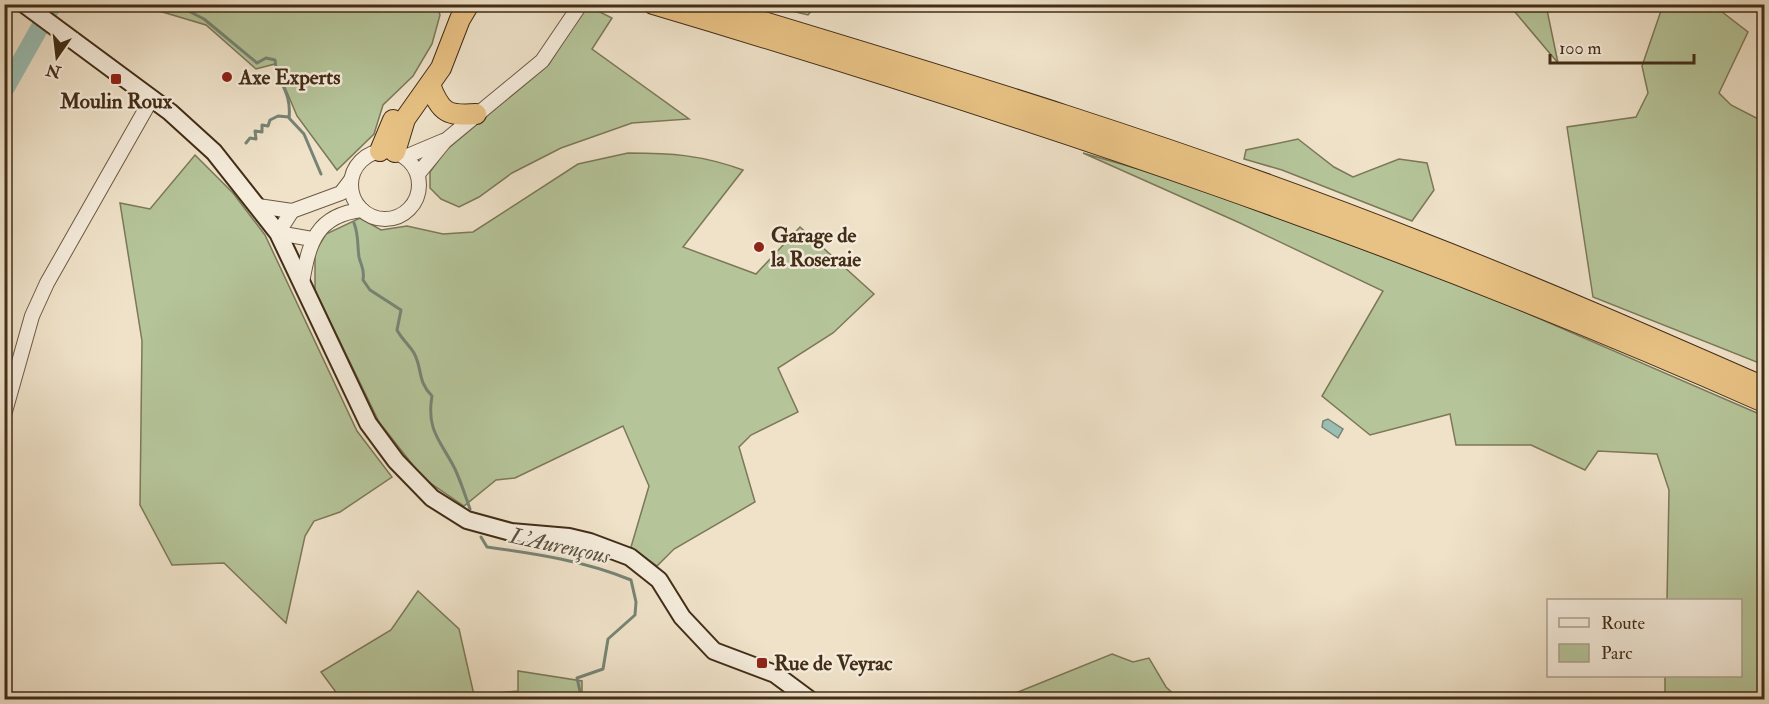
<svg xmlns="http://www.w3.org/2000/svg" width="1769" height="704" font-family="'IM FELL Double Pica',serif">
	<style>
		.green { fill: #b5c499; stroke: #7c7858; stroke-width: 1.5 }
		.water { fill: #9abeb3; stroke: #778475; stroke-width: 1.5 }
		.lines { fill: none; stroke-linecap: round; stroke-linejoin: round }
		.stream { stroke: #778475; stroke-width: 3 }
		.river { stroke: #9abeb3; stroke-width: 18 }
		.tertiary-casing { stroke: #6d5a44; stroke-width: 16 }
		.secondary-casing { stroke: #422d17; stroke-width: 20 }
		.trunk-casing { stroke: #422d17; stroke-width: 22 }
		.tertiary { stroke: #f5ecdc; stroke-width: 14 }
		.secondary { stroke: #f5ecdc; stroke-width: 16 }
		.trunk { stroke: #e8c184; stroke-width: 20 }
		.poi-dot { fill: #8f2418; stroke: #f5ecdc; stroke-width: 2 }
		.labels { text-anchor: middle; dominant-baseline: central; stroke-width: 5; stroke-linejoin: round; paint-order: stroke }
		.poi-label { font-size: 21px; font-weight: bold; fill: #422d17; stroke: #f5ecdc; text-anchor: start }
		.water-label { font-size: 22px; font-style: italic; fill: #58513e; stroke: #f5ecdc }
	</style>
	<rect width="100%" height="100%" fill="#efe2c9"/>
	<filter id="stains"><feTurbulence type="fractalNoise" baseFrequency=".00333" numOctaves="4"/><feColorMatrix values="0 0 0 0 .2 0 0 0 0 .09 0 0 0 0 .02 0 0 0 .5 -.17"/></filter>
	<radialGradient id="worn" r=".72"><stop offset=".6" stop-color="#630" stop-opacity="0"/><stop offset="1" stop-color="#630" stop-opacity=".3"/></radialGradient>
	<!-- green -->
	<g class="green">
		<polygon points="437,5 440,15 432,44 413,76 383,105 374,134 337,170 297,116 275,64 256,69 206,25 139,5"/>
		<polygon points="586,5 612,18 592,49 689,119 632,123 561,148 512,173 479,197 459,207 441,199 430,188 430,172 445,151 549,64"/>
		<polygon points="767,5 816,5 808,15"/>
		<polygon points="1509,5 1546,5 1558,63"/>
		<polygon points="1663,5 1713,5 1748,32 1719,93 1731,105 1764,122 1764,365 1593,297 1567,127 1636,117 1648,93 1642,66"/>
		<polygon points="1298,139 1334,167 1353,177 1399,159 1427,163 1434,190 1412,221 1282,170 1244,159 1246,150"/>
		<path d="M628,153C671,153 702,155 743,170L683,247L756,274L800,227L874,294L833,333L778,368L798,412L751,435L739,447L755,502L674,549L657,566L631,547L649,486L623,426L515,478L496,480L464,506L423,478L379,422L315,290V252L326,234L360,218L381,230L407,226L443,234L473,232L578,164Z"/>
		<polygon points="1083,153 1166,177 1471,289 1764,416 1764,699 1665,699 1665,676 1740,676 1740,600 1667,600 1669,490 1657,454 1598,451 1585,470 1531,445 1456,445 1450,414 1370,435 1322,396 1383,291 1240,223"/>
		<polygon points="195,155 233,193 265,235 357,431 392,477 340,512 314,521 305,536 286,623 224,563 172,565 140,505 142,341 120,203 150,209"/>
		<polygon points="418,591 459,629 474,695 518,691 518,671 582,681 582,699 341,699 321,672 391,630"/>
		<polygon points="1112,654 1133,662 1149,658 1166,687 1179,699 1001,699"/>
	</g>
	<!-- water -->
	<polygon class="water" points="1328,419 1343,429 1338,438 1322,427 1323,421"/>
	<g class="lines">
		<!-- stream -->
		<g class="stream">
			<path d="M175,4L204,19L257,63L266,58L275,60C276,82 292,90 289,118L304,134L321,174"/>
			<polyline points="246,143 250,138 256,139 255,131 262,132 262,125 268,126 270,120 278,116 289,117"/>
			<path d="M354,223C359,236 357,244 359,257C361,266 365,269 363,280L370,290L401,310L397,330C401,338 409,345 414,353C423,370 417,381 432,396C426,431 441,441 455,469C461,482 465,495 470,509"/>
			<path d="M481,537L487,547C537,554 585,561 631,580L636,602L635,615L608,639L603,669L577,678L582,700"/>
		</g>
		<!-- river -->
		<polyline class="river" points="4,91 53,4"/>
		<defs>
			<g id="tertiary">
				<circle cx="385" cy="185" r="34"/>
				<polyline points="405,157 443,141"/>
				<polyline points="418,174 445,141 542,61 580,5"/>
				<polyline points="258,206 292,211 341,193 351,180"/>
				<polyline points="292,211 278,233 312,239"/>
				<path d="M302,283C309,243 316,215 362,210"/>
				<polyline points="4,415 32,316 47,283 152,98"/>
			</g>
			<polyline id="secondary" points="24,4 170,112 214,152 278,233 368,423 396,461 432,498 467,520 511,532 569,537 590,542 630,557 659,580 682,617 714,651 775,674 810,700"/>
			<g id="trunk">
				<path d="M653,4C1033,117 1402,241 1764,402"/>
				<path d="M704,4C944,76 1186,149 1420,242C1536,287 1650,337 1764,387"/>
				<path d="M430,85C441,113 447,116 476,114"/>
				<polyline points="380,151 393,120"/>
				<polyline points="395,152 405,119 441,68 460,19 469,4"/>
			</g>
		</defs>
		<!-- tertiary casing -->
		<use href="#tertiary" class="tertiary-casing"/>
		<!-- secondary casing -->
		<use href="#secondary" class="secondary-casing"/>
		<!-- trunk casing -->
		<use href="#trunk" class="trunk-casing"/>
		<!-- tertiary -->
		<use href="#tertiary" class="tertiary"/>
		<!-- secondary -->
		<use href="#secondary" class="secondary"/>
		<!-- trunk -->
		<use href="#trunk" class="trunk"/>
	</g>
	<!-- markers -->
	<g class="poi-dot">
		<circle cx="227" cy="77" r="6"/>
		<rect x="110" y="73" width="12" height="12" rx="3"/>
		<circle cx="759" cy="247" r="6"/>
		<rect x="756" y="657" width="12" height="12" rx="3"/>
	</g>
	<g class="labels">
		<!-- poi labels -->
		<g class="poi-label">
			<text x="239" y="77">Axe Experts</text>
			<text x="116" y="101" text-anchor="middle">Moulin Roux</text>
			<text x="771" y="235">Garage de<tspan x="771" dy="24">la Roseraie</tspan></text>
			<text x="774" y="663">Rue de Veyrac</text>
		</g>
		<!-- water labels -->
		<g class="water-label">
			<text transform="translate(560 546) rotate(12)">L'Aurençous</text>
		</g>
	</g>
	<!-- margin -->
	<rect width="1769" height="704" fill="none" stroke="#efe2c9" stroke-width="24"/>
	<rect x="6" y="6" width="1757" height="692" fill="none" stroke="#422d17" stroke-width="3"/>
	<rect x="12" y="12" width="1745" height="680" fill="none" stroke="#422d17" stroke-width="1.5"/>
	<!-- legend -->
	<rect x="1547" y="599" width="195" height="78" fill="#f5ecdc" stroke="#ada08d" stroke-width="1.5"/>
	<rect x="1559" y="618" width="30" height="9" fill="#f5ecdc" stroke="#ada08d" stroke-width="1.5"/>
	<text x="1601" y="629" font-size="18" fill="#422d17">Route</text>
	<rect x="1559" y="644" width="30" height="18" fill="#b5c499" stroke="#ada08d" stroke-width="1.5"/>
	<text x="1601" y="659" font-size="18" fill="#422d17">Parc</text>
	<!-- north arrow -->
	<g transform="translate(57 57) rotate(194)" stroke="#f5ecdc" stroke-width="4.5" paint-order="stroke">
	<path d="M0-4.5L10 22L0 15L-10 22Z" fill="#422d17"/>
	<text y="-9" font-size="16" font-weight="bold" text-anchor="middle" fill="#422d17">N</text>
	</g>
	<!-- scale -->
	<path d="M1550 54v9h144v-9" fill="none" stroke="#422d17" stroke-width="3"/>
	<text x="1559" y="54" font-size="18" fill="#422d17" stroke="#f5ecdc" stroke-width="4.5" paint-order="stroke">100 m</text>
	<rect width="100%" height="100%" filter="url(#stains)"/>
	<rect width="100%" height="100%" fill="url(#worn)"/>
</svg>
